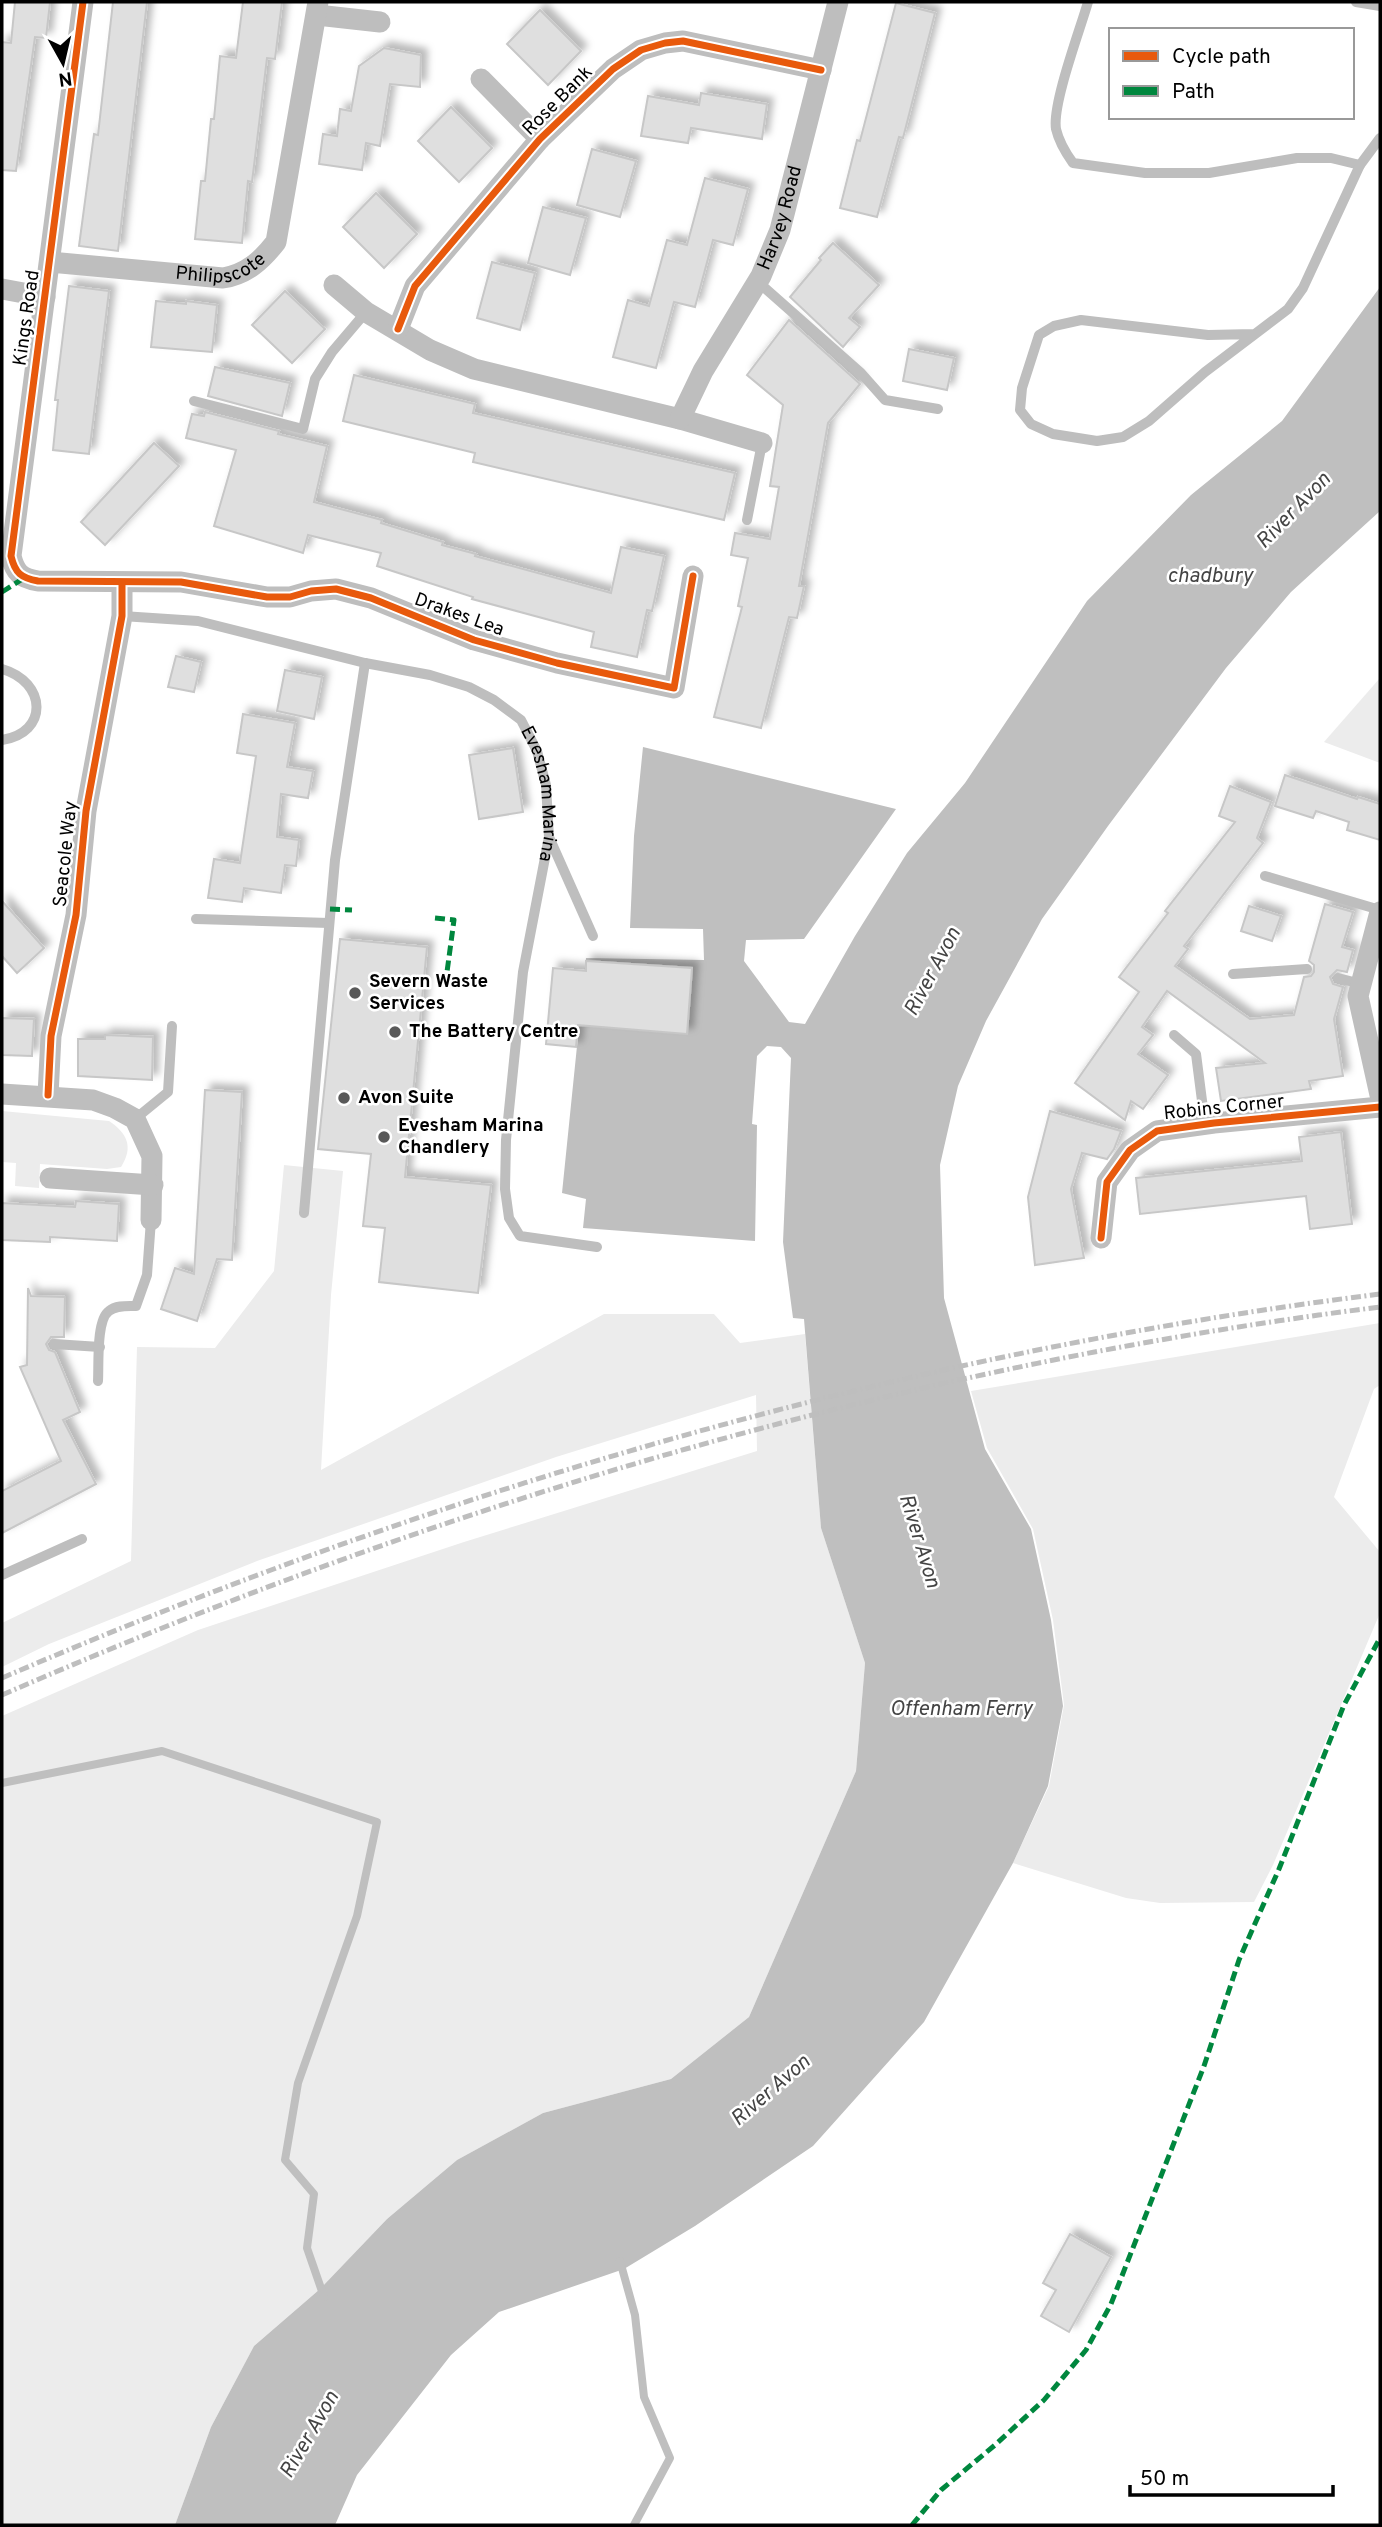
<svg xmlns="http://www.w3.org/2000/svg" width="1382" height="2527" font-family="Overpass,sans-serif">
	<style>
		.green { fill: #ececec }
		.water { fill: #bfbfbf }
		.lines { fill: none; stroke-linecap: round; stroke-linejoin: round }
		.stream { stroke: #bfbfbf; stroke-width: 8 }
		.building { fill: #dfdfdf; stroke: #c7c7c7; stroke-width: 2; filter: url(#shadow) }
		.service { stroke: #bebebe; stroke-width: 10 }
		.minor { stroke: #bebebe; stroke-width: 21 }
		.rail { stroke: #bebebe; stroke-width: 5; stroke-dasharray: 10 3.5 2 3.5; stroke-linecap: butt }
		.quiet { stroke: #00873e; stroke-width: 5; stroke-dasharray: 10 5; stroke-linecap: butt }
		.cycleway-casing { stroke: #fff; stroke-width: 11 }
		.cycleway { stroke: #e8590c; stroke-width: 7 }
		.poi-dot { fill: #595959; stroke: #fff; stroke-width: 2.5 }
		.labels { text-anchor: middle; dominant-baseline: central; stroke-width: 5; stroke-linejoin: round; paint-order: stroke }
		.street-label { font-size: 19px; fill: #000; stroke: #fff }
		.poi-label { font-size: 19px; font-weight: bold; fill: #000; stroke: #fff; text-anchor: start }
		.water-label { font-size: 21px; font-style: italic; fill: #444; stroke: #fff }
	</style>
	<defs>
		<filter id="shadow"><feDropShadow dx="6" dy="-6" stdDeviation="3.5" flood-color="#0004"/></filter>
	</defs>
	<rect width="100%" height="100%" fill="#fff"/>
	<!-- green -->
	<g class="green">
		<polygon points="1380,678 1380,763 1324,742"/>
		<path d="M2,1111L109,1121C127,1133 134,1147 121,1167L107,1169L40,1164L39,1188L15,1186L16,1163L2,1162Z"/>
		<polygon points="284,1165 343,1171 331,1295 321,1470 604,1314 714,1314 740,1343 805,1334 821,1528 865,1663 856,1771 749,2017 671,2079 543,2113 457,2160 387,2219 320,2289 254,2346 211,2427 175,2525 2,2525 2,1716 198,1630 464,1542 757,1451 756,1395 556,1457 257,1561 49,1644 2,1667 2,1623 131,1561 137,1347 215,1348 274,1271"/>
		<polygon points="1380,1323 1380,1385 1374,1389 1334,1497 1380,1552 1380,1613 1273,1865 1254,1902 1160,1903 1126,1898 1013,1863 1049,1786 1064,1705 1053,1620 1033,1529 987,1448 971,1391"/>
	</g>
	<!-- water -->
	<polygon class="water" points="1380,287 1380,511 1291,592 1226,668 1108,826 1042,919 986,1021 958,1086 940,1165 944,1298 985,1449 1031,1529 1051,1620 1063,1706 1048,1786 1013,1863 924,2022 813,2146 695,2226 624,2269 499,2312 451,2355 357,2475 335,2525 175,2525 211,2427 254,2346 320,2289 387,2219 457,2160 543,2113 671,2079 749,2017 856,1771 865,1663 821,1528 804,1319 793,1318 783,1242 791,1058 781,1047 767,1046 757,1056 752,1124 757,1125 755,1241 583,1228 586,1199 562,1193 586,958 704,960 703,929 630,928 634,836 643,747 896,809 804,939 746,940 744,961 789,1022 805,1024 855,936 907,853 965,783 1087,601 1191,495 1282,421"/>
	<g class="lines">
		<!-- stream -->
		<g class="stream">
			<polyline points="2,1783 162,1751 377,1822 357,1916 298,2083 285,2160 314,2194 307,2248 324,2297"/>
			<polyline points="620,2261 635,2315 644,2397 670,2458 634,2525"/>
		</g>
	</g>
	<!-- building -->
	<g class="building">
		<polygon points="15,2 50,2 46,38 35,37 16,171 2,170 2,42 11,43"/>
		<polygon points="113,2 147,2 118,251 79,246 94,134 98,135"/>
		<polygon points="243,2 282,2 275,59 267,58 252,182 248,181 242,243 195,239 201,181 205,181 211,119 214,119 220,56 236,58"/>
		<polygon points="896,3 935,13 903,138 899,137 877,217 840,208 857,140 860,141"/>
		<polygon points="540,10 581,51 548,85 507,44"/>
		<polygon points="384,48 421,55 420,87 390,84 380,146 366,143 362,170 319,164 323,134 337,136 340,109 351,111 359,66"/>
		<polygon points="701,93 767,104 762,139 691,128 688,143 641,136 648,96 699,105"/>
		<polygon points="451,107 492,148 459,182 418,141"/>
		<polygon points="592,149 636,161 620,217 577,205"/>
		<polygon points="705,178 748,189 733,245 713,240 695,307 674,302 656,368 613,357 628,300 649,306 667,240 687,245"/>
		<polygon points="376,193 417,234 384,268 343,227"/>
		<polygon points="543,207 586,218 570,275 528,263"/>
		<polygon points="833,243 879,285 849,318 860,327 843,347 790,297 821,260 819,258"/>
		<polygon points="492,262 535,273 520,330 477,318"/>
		<polygon points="69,286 109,291 89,454 53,450 58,400 55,400"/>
		<polygon points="285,291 325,329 292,363 252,325"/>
		<polygon points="156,301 186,304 186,301 217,305 212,352 151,347"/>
		<polygon points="789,320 860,384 828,423 799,586 804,586 797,618 789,617 761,728 714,717 742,607 738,606 748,558 731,555 735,533 770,539 779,487 770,486 783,405 747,375"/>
		<polygon points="909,349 954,358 947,390 903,381"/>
		<polygon points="215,367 290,383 282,416 208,396"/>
		<polygon points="354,375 475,404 473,413 735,473 724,520 473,462 475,453 343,421"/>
		<polygon points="205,412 279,431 278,434 327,446 314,502 382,520 381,523 443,542 442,545 476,554 475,556 611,593 621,547 664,556 652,611 647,610 637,657 591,647 594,632 472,599 473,597 377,566 381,553 308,535 303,553 214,526 236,450 186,438 192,414 204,416"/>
		<polygon points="154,443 179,466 105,545 81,522"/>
		<polygon points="176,656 201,662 194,692 168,687"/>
		<polygon points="285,670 322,677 314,719 277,711"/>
		<polygon points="243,714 295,723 287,767 313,771 308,798 281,794 277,837 299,840 296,866 285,865 281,893 244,888 242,902 208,898 214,859 240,863 256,756 237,753"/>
		<polygon points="513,748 523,812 479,819 469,755"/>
		<polygon points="1285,775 1357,799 1358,797 1380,804 1380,840 1347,830 1349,822 1316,811 1313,818 1275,806"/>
		<polygon points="1230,786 1271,802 1257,838 1263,843 1184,946 1188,949 1175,966 1250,1019 1294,1015 1304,977 1311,976 1314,972 1314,965 1309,961 1325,904 1353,912 1342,947 1353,950 1347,972 1337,970 1330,977 1333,984 1343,987 1334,1019 1343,1076 1309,1081 1311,1089 1221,1101 1216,1068 1265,1063 1167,991 1142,1027 1153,1035 1138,1054 1168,1075 1143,1109 1131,1101 1125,1120 1075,1083 1139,992 1119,977 1168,913 1165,911 1235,822 1219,816"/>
		<polygon points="2,901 44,948 17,973 2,956"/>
		<polygon points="1249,906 1281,916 1272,941 1241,931"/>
		<polygon points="340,939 427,947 405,1177 491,1185 478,1293 379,1282 385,1228 363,1226 371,1154 318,1149"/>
		<polygon points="586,961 692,968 687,1034 578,1025 576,1047 546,1044 553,968 586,971"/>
		<polygon points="2,1018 34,1019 32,1056 2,1055"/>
		<polygon points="105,1035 153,1037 152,1080 78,1076 78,1039 105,1039"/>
		<polygon points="205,1090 242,1092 232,1260 217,1259 197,1321 161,1309 175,1268 194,1274"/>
		<polygon points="1050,1111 1121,1131 1114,1149 1107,1159 1082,1153 1071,1189 1084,1258 1035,1265 1028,1197"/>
		<polygon points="1341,1132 1352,1224 1310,1229 1306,1196 1140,1214 1136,1178 1302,1161 1299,1137"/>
		<polygon points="76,1201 119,1204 117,1241 50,1237 50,1242 2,1240 2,1203 75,1207"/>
		<polygon points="28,1288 31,1296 65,1297 64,1337 51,1337 46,1344 49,1350 55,1352 80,1412 63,1420 96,1484 2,1533 2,1491 61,1461 20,1367 27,1365"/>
		<polygon points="1070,2234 1111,2257 1069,2332 1041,2316 1056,2290 1043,2283"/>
	</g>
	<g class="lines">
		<!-- service -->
		<g class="service">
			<path d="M1088,2C1080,30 1052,104 1056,129C1059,142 1065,152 1073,163L1145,173H1209L1297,158H1331L1360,165"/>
			<polyline points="1356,2 1380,6"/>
			<polyline points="758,282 861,373 885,400 938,409"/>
			<polyline points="1254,334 1208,335 1081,320 1054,326 1039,335 1022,388 1020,410 1031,424 1053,434 1097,441 1123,437 1149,421 1205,372 1288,309 1303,288 1360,165 1380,138"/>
			<polyline points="194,401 303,429 315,379 332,352 366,312"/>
			<polyline points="747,520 762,443"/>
			<path id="s1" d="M122,616L198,621L365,663L430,675L469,687L494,700L521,720L537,751L546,785L549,837L523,972L506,1140L505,1189L509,1218L520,1236L597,1247"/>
			<path d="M2,669C47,682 49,733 2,740"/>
			<polyline points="549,837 593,936"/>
			<polyline points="1265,876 1380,910"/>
			<polyline points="196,919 329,923"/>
			<polyline points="1233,974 1307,969"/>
			<polyline points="1338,978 1361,984"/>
			<polyline points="1174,1035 1196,1054 1205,1124"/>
			<polyline points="135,1119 168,1092 172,1026"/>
			<polyline points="304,1213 335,860 365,663"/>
			<polyline points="54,1344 100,1347"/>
			<path d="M98,1381C99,1365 96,1320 109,1311C116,1305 127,1306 136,1306L147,1275L151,1220"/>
			<polyline points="2,1575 82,1539"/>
		</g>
		<!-- minor -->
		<g class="minor">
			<path d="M83,2L11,556C15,573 21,578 38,581L181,582L267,597H290L311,591L336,589L371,598L474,640L557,663L674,688L693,576"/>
			<polyline points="317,15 380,22"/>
			<polyline points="481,79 540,139"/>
			<path id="s2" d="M50,262L223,278C247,274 262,260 276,242L318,2"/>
			<polyline points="334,285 366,312 430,350 474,369 680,419 762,443"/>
			<polyline points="2,289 45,297"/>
			<polyline points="398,329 415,286 540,139 613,69 641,50 665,43 683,41 821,70"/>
			<path id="s3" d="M680,419L703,371L761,276L780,230L838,2"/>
			<polyline points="1380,912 1358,996 1380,1095"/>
			<polyline points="2,1094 93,1100 115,1108 135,1119 152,1156 151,1220"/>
			<polyline points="48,1095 51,1036 76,915 86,811 122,616 122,583"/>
			<polyline points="50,1178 153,1185"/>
			<polyline points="1101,1238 1107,1182 1130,1150 1157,1131 1214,1123 1380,1107"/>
		</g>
		<!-- rail -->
		<g class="rail">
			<path d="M2,1678C440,1489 906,1353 1380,1294"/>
			<path d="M2,1695C440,1504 905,1366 1380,1307"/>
		</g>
		<!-- quiet -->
		<g class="quiet">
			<polyline points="2,592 24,578"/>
			<polyline points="330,909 352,910"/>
			<polyline points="435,918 454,920 447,972"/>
			<polyline points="912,2525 941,2490 995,2445 1044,2400 1086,2350 1111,2304 1204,2066 1239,1960 1279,1869 1344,1705 1380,1638"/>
		</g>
		<defs>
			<g id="cycleway">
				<path d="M83,2L11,556C15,573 21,578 38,581L181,582L267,597H290L311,591L336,589L371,598L474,640L557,663L674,688L693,576"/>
				<polyline points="398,329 415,286 540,139 613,69 641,50 665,43 683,41 821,70"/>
				<polyline points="48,1095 51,1036 76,915 86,811 122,616 122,583"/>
				<polyline points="1101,1238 1107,1182 1130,1150 1157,1131 1214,1123 1380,1107"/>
			</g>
		</defs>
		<!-- cycleway casing -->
		<use href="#cycleway" class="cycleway-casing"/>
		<!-- cycleway -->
		<use href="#cycleway" class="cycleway"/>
	</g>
	<!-- markers -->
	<g class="poi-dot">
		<circle cx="355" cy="993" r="7"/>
		<circle cx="395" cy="1032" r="7"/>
		<circle cx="344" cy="1098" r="7"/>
		<circle cx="384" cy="1137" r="7"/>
	</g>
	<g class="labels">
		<!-- street labels -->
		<g class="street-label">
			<text transform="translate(558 101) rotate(-45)">Rose Bank</text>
			<text stroke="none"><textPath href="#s3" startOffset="226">Harvey Road</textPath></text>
			<text stroke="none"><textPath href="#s2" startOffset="173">Philipscote</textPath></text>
			<text transform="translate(27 318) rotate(-82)">Kings Road</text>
			<text transform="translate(459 615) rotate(20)">Drakes Lea</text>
			<text stroke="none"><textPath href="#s1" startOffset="495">Evesham Marina</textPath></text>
			<text transform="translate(66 854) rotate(-84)">Seacole Way</text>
			<text transform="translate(1224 1108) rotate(-6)">Robins Corner</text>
		</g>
		<!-- poi labels -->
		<g class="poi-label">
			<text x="369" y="982">Severn Waste<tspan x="369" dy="22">Services</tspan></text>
			<text x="409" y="1032">The Battery Centre</text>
			<text x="358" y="1098">Avon Suite</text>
			<text x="398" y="1126">Evesham Marina<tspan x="398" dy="22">Chandlery</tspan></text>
		</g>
		<!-- water labels -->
		<g class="water-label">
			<text transform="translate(1294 511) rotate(-46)">River Avon</text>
			<text x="1210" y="576">chadbury</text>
			<text transform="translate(933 972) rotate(-62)">River Avon</text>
			<text transform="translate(919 1541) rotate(73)">River Avon</text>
			<text x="961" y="1709">Offenham Ferry</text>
			<text transform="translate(771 2091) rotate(-41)">River Avon</text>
			<text transform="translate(310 2435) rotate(-60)">River Avon</text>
		</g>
	</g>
	<!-- border -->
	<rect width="1382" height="2527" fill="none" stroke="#000000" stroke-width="7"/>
	<!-- legend -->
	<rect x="1109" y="28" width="245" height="91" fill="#ffffff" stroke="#999999" stroke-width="2"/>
	<rect x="1123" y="51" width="35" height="10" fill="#e8590c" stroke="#999999" stroke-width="2"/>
	<text x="1172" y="63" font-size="21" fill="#000000">Cycle path</text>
	<rect x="1123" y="86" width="35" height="10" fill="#00873e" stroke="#999999" stroke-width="2"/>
	<text x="1172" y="98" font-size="21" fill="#000000">Path</text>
	<!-- north arrow -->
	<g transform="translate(63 63) rotate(172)" stroke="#ffffff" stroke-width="5" paint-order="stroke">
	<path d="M0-5L12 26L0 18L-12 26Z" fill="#000000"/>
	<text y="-10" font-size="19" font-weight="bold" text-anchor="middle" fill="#000000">N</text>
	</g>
	<!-- scale -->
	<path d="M1130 2485v10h203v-10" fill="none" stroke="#000000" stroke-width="3.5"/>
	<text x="1140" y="2485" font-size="21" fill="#000000" stroke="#ffffff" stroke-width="5" paint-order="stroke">50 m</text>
</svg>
